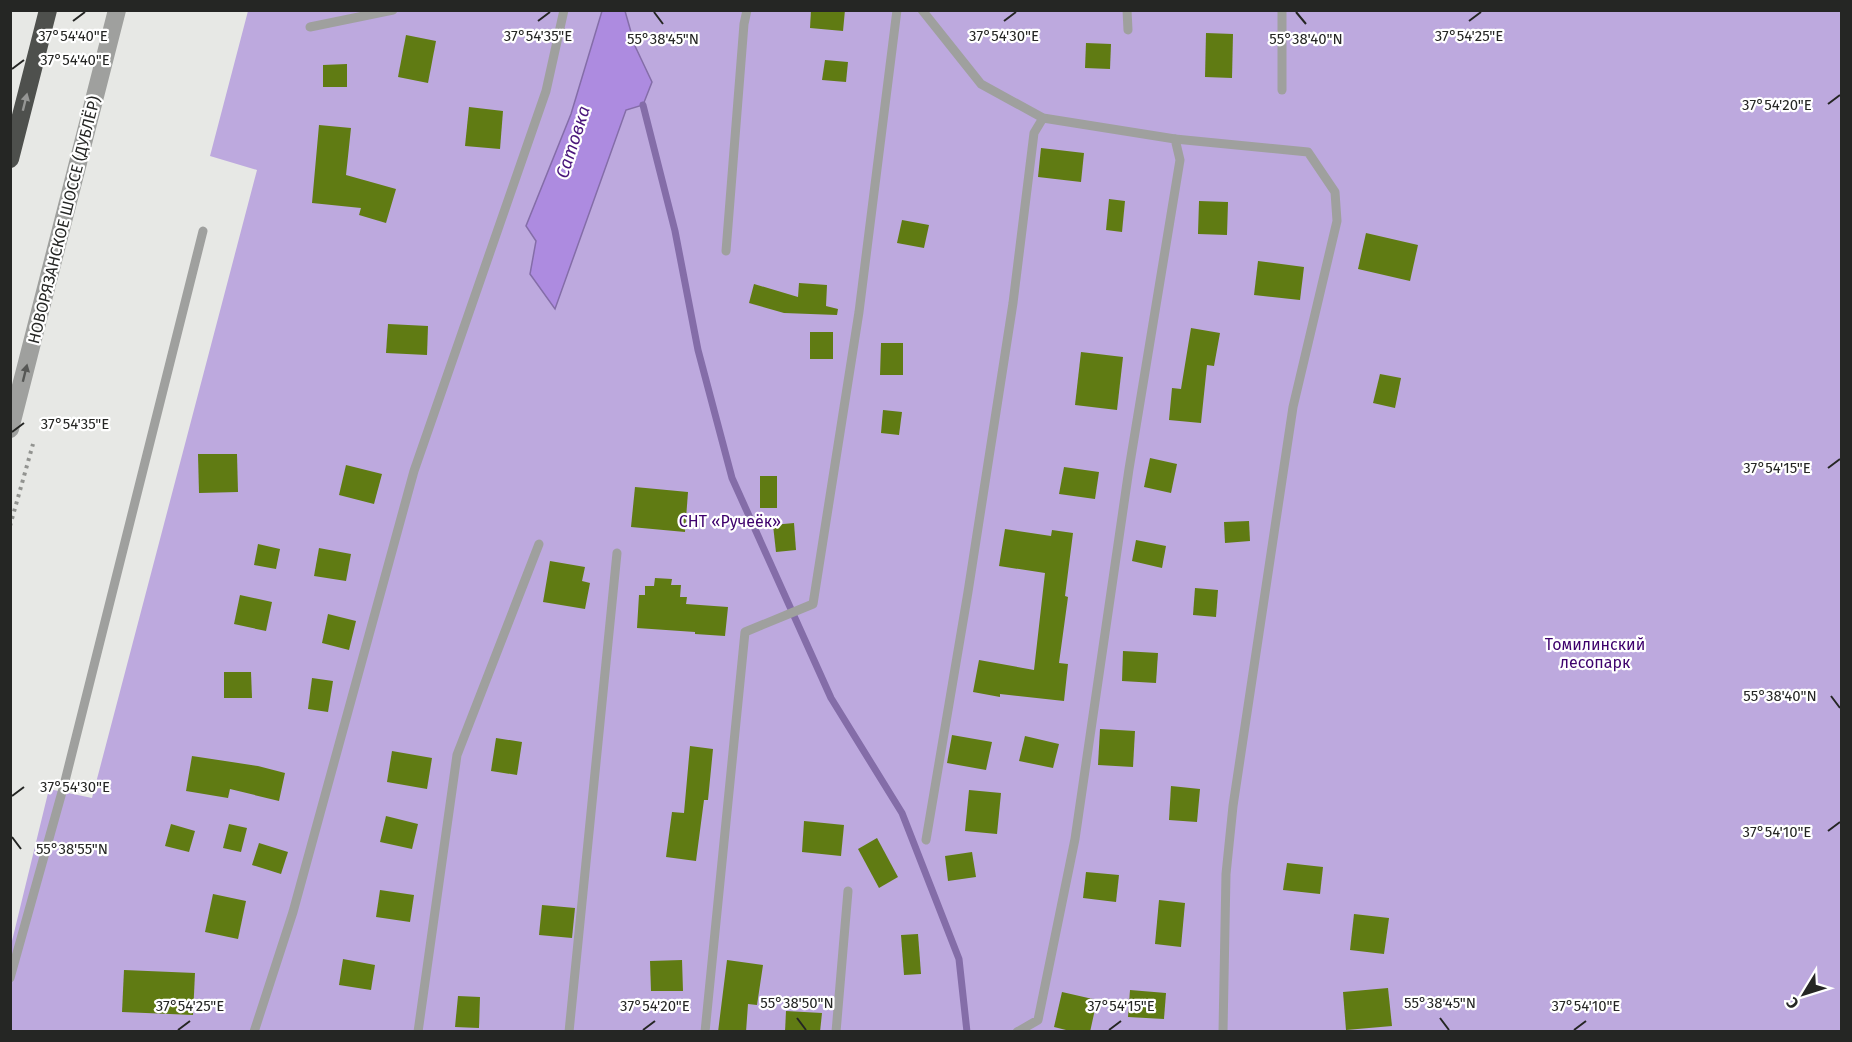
<svg xmlns="http://www.w3.org/2000/svg" width="1852" height="1042" font-family="'Fira Sans',sans-serif">
	<style>
		.green { fill: #bda9de }
		.water { fill: #ad8be0; stroke: #846da8; stroke-width: 1.5 }
		.lines { fill: none; stroke-linecap: round; stroke-linejoin: round }
		.stream { stroke: #846da8; stroke-width: 7 }
		.building { fill: #607b13 }
		.path { stroke: #929390; stroke-width: 4; stroke-dasharray: 3 4.5; stroke-linecap: butt }
		.lane { stroke: #9fa09e; stroke-width: 9 }
		.street { stroke: #9fa09e; stroke-width: 18 }
		.highway { stroke: #4e504d; stroke-width: 18 }
		.oneway { fill: #959694 }
		.oneway2 { fill: #565755 }
		.ticks { fill: none; stroke: #252624; stroke-width: 2 }
		.labels { text-anchor: middle; dominant-baseline: central; stroke-width: 4.5; stroke-linejoin: round; paint-order: stroke }
		.street-label { font-size: 16px; fill: #252624; stroke: #fff }
		.park-label { font-size: 16px; fill: #3d006c; stroke: #fff }
		.water-label { font-size: 18px; font-style: italic; fill: #49157a; stroke: #fff }
		.ticks-label { font-size: 15px; text-anchor: middle; fill: #252624; stroke: #fff; stroke-width: 4.5; stroke-linejoin: round; paint-order: stroke }
	</style>
	<rect width="100%" height="100%" fill="#e7e8e5"/>
	<!-- green -->
	<polygon class="green" points="248,11 1841,11 1841,1031 11,1032 11,945 49,789 92,798 257,170 210,156"/>
	<!-- water -->
	<polygon class="water" points="602,11 625,11 635,46 652,82 643,105 626,110 555,309 530,274 536,241 526,226 571,114"/>
	<g class="lines">
		<!-- stream -->
		<polyline class="stream" points="643,105 675,231 698,350 732,478 831,698 902,813 959,959 967,1032"/>
	</g>
	<!-- building -->
	<g class="building">
		<polygon points="811,10 845,10 843,31 810,28"/>
		<polygon points="1206,33 1233,34 1232,78 1205,77"/>
		<polygon points="406,35 436,41 428,83 398,77"/>
		<polygon points="1086,43 1111,44 1110,69 1085,68"/>
		<polygon points="825,60 848,62 846,82 822,80"/>
		<polygon points="347,64 347,87 323,87 323,65"/>
		<polygon points="469,107 503,111 500,149 465,146"/>
		<polygon points="319,125 351,128 346,175 396,189 386,223 359,215 361,208 312,203"/>
		<polygon points="1041,148 1084,153 1081,182 1038,177"/>
		<polygon points="1109,199 1125,201 1122,232 1106,230"/>
		<polygon points="1199,201 1228,202 1227,235 1198,234"/>
		<polygon points="902,220 929,225 924,248 897,243"/>
		<polygon points="1366,233 1418,245 1410,281 1358,269"/>
		<polygon points="1258,261 1304,267 1300,300 1254,295"/>
		<polygon points="799,283 827,285 826,306 838,309 837,315 784,313 749,303 754,284 798,297"/>
		<polygon points="388,324 428,326 427,355 386,353"/>
		<polygon points="1191,328 1220,333 1214,366 1207,365 1201,423 1169,420 1172,388 1181,389"/>
		<rect x="810" y="332" width="23" height="27"/>
		<polygon points="881,343 903,343 903,375 880,375"/>
		<polygon points="1081,352 1123,357 1117,410 1075,405"/>
		<polygon points="1380,374 1401,378 1395,408 1373,403"/>
		<polygon points="883,410 902,412 899,435 881,433"/>
		<polygon points="198,454 237,454 238,492 199,493"/>
		<polygon points="1150,458 1177,464 1171,493 1144,487"/>
		<polygon points="346,465 382,474 374,504 339,495"/>
		<polygon points="1064,467 1099,472 1095,499 1059,494"/>
		<rect x="760" y="476" width="17" height="32"/>
		<polygon points="635,487 688,492 685,532 631,527"/>
		<polygon points="1249,521 1250,541 1225,543 1224,522"/>
		<polygon points="794,523 796,550 776,552 773,525"/>
		<polygon points="1005,529 1051,536 1052,530 1073,533 1065,596 1068,597 1059,663 1068,664 1064,701 1000,694 1000,697 973,692 979,660 1034,670 1045,573 999,566"/>
		<polygon points="1136,540 1166,546 1162,568 1132,561"/>
		<polygon points="258,544 280,549 276,569 254,565"/>
		<polygon points="319,548 351,554 346,581 314,576"/>
		<polygon points="550,561 585,567 582,581 590,583 585,609 543,602"/>
		<polygon points="655,578 672,579 671,585 681,585 680,597 687,597 686,604 728,607 725,636 695,634 695,632 637,628 639,595 645,595 645,586 654,586"/>
		<polygon points="1195,588 1218,590 1216,617 1193,615"/>
		<polygon points="240,595 272,602 266,631 234,624"/>
		<polygon points="328,614 356,621 349,650 322,643"/>
		<polygon points="1123,651 1158,653 1156,683 1122,681"/>
		<polygon points="224,672 251,672 252,698 224,698"/>
		<polygon points="312,678 333,681 328,712 308,709"/>
		<polygon points="1100,729 1135,731 1133,767 1098,765"/>
		<polygon points="952,735 992,742 986,770 947,763"/>
		<polygon points="1025,736 1059,744 1053,768 1019,761"/>
		<polygon points="496,738 522,742 517,775 491,771"/>
		<polygon points="690,746 713,749 708,800 704,800 696,861 666,857 672,812 684,813"/>
		<polygon points="392,751 432,758 427,789 387,782"/>
		<polygon points="192,756 258,766 285,773 279,801 230,789 228,798 186,791"/>
		<polygon points="1171,786 1200,789 1197,822 1169,820"/>
		<polygon points="969,790 1001,793 997,834 965,831"/>
		<polygon points="386,816 418,824 412,849 380,842"/>
		<polygon points="804,821 844,825 841,856 802,852"/>
		<polygon points="171,824 195,831 189,852 165,846"/>
		<polygon points="229,824 247,828 241,852 223,848"/>
		<polygon points="877,838 898,877 879,888 858,849"/>
		<polygon points="259,843 288,852 281,874 252,865"/>
		<polygon points="972,852 976,877 948,881 945,856"/>
		<polygon points="1287,863 1323,867 1320,894 1283,890"/>
		<polygon points="1086,872 1119,875 1116,902 1083,898"/>
		<polygon points="380,890 414,895 410,922 376,917"/>
		<polygon points="213,894 246,901 238,939 205,932"/>
		<polygon points="1159,900 1185,903 1181,947 1155,944"/>
		<polygon points="542,905 575,908 572,938 539,935"/>
		<polygon points="1354,914 1389,918 1384,954 1350,950"/>
		<polygon points="918,934 921,974 904,975 901,935"/>
		<polygon points="343,959 375,965 371,990 339,985"/>
		<polygon points="682,960 683,991 651,991 650,961"/>
		<polygon points="727,960 763,965 757,1005 748,1004 746,1032 718,1032"/>
		<polygon points="124,970 195,973 193,1015 122,1012"/>
		<polygon points="1388,988 1392,1026 1346,1030 1343,992"/>
		<polygon points="1130,990 1166,993 1164,1019 1128,1017"/>
		<polygon points="1062,992 1097,1000 1090,1032 1074,1032 1054,1027"/>
		<polygon points="458,996 480,997 479,1028 455,1027"/>
		<polygon points="786,1011 822,1013 820,1032 785,1032"/>
	</g>
	<g class="lines">
		<!-- path -->
		<polyline class="path" points="10,526 33,444"/>
		<!-- lane -->
		<g class="lane">
			<polyline points="922,10 981,84 1043,118 1175,139 1180,160 1129,469 1075,839 1038,1020 1017,1032"/>
			<polyline points="1127,10 1128,30"/>
			<polyline points="1282,10 1282,90"/>
			<polyline points="310,27 393,10"/>
			<polyline points="1175,139 1308,152 1335,192 1337,221 1293,407 1233,806 1226,874 1223,1032"/>
			<polyline points="726,251 744,24 747,10"/>
			<polyline points="926,840 968,592 1013,303 1034,133 1043,118"/>
			<polyline points="10,978 64,785 203,231"/>
			<polyline points="254,1032 293,912 414,471 546,91 564,10"/>
			<polyline points="418,1032 457,755 539,544"/>
			<polyline points="569,1032 617,553"/>
			<polyline points="705,1032 745,632 813,604 859,312 897,10"/>
			<polyline points="836,1032 848,891"/>
		</g>
		<!-- street -->
		<polyline class="street" points="10,429 117,10"/>
		<!-- highway -->
		<polyline class="highway" points="10,159 48,10"/>
	</g>
	<!-- one-way arrows -->
	<defs><path id="oneway-solid" d="M-6-.8H1V-3.2L6.5 0L1 3.2V.8H-6Z" transform="scale(1.5)"/></defs>
	<use class="oneway" href="#oneway-solid" transform="translate(25 102) rotate(-76)"/>
	<use class="oneway2" href="#oneway-solid" transform="translate(25 373) rotate(-76)"/>
	<!-- ticks -->
	<path class="ticks" d="M654,12L663,24M1296,12L1306,24M73,21L85,12M538,21L550,12M1004,21L1016,12M1469,21L1481,12M12,69L24,60M1828,104L1840,95M12,432L24,423M1828,468L1840,459M1831,696L1840,708M12,796L24,787M1828,831L1840,822M12,837L21,849M797,1018L806,1030M1440,1018L1449,1030M178,1030L190,1021M643,1030L655,1021M1109,1030L1121,1021M1574,1030L1586,1021"/>
	<g class="labels">
		<!-- street labels -->
		<g class="street-label">
			<text transform="translate(64 220) rotate(-76)">НОВОРЯЗАНСКОЕ ШОССЕ (ДУБЛЁР)</text>
		</g>
		<!-- park labels -->
		<g class="park-label">
			<text x="730" y="521">СНТ «Ручеёк»</text>
			<text x="1595" y="644">Томилинский<tspan x="1595" dy="18">лесопарк</tspan></text>
		</g>
		<!-- water labels -->
		<g class="water-label">
			<text transform="translate(573 142) rotate(-72)">Сатовка</text>
		</g>
	</g>
	<g class="ticks-label">
		<text x="73" y="41">37°54'40"E</text>
		<text x="538" y="41">37°54'35"E</text>
		<text x="1004" y="41">37°54'30"E</text>
		<text x="1469" y="41">37°54'25"E</text>
		<text x="663" y="44">55°38'45"N</text>
		<text x="1306" y="44">55°38'40"N</text>
		<text x="75" y="65">37°54'40"E</text>
		<text x="1777" y="110">37°54'20"E</text>
		<text x="75" y="429">37°54'35"E</text>
		<text x="1777" y="473">37°54'15"E</text>
		<text x="1780" y="701">55°38'40"N</text>
		<text x="75" y="792">37°54'30"E</text>
		<text x="1777" y="837">37°54'10"E</text>
		<text x="72" y="854">55°38'55"N</text>
		<text x="797" y="1008">55°38'50"N</text>
		<text x="1440" y="1008">55°38'45"N</text>
		<text x="190" y="1011">37°54'25"E</text>
		<text x="655" y="1011">37°54'20"E</text>
		<text x="1121" y="1011">37°54'15"E</text>
		<text x="1586" y="1011">37°54'10"E</text>
	</g>
	<!-- border -->
	<rect width="1852" height="1042" fill="none" stroke="#252624" stroke-width="24"/>
	<!-- north arrow -->
	<g transform="translate(1804 994) rotate(232)" stroke="#ffffff" stroke-width="4.5" paint-order="stroke">
	<path d="M0-4.5L10 22L0 15L-10 22Z" fill="#252624"/>
	<text y="-9" font-size="16" font-weight="bold" text-anchor="middle" fill="#252624">С</text>
	</g>
</svg>
